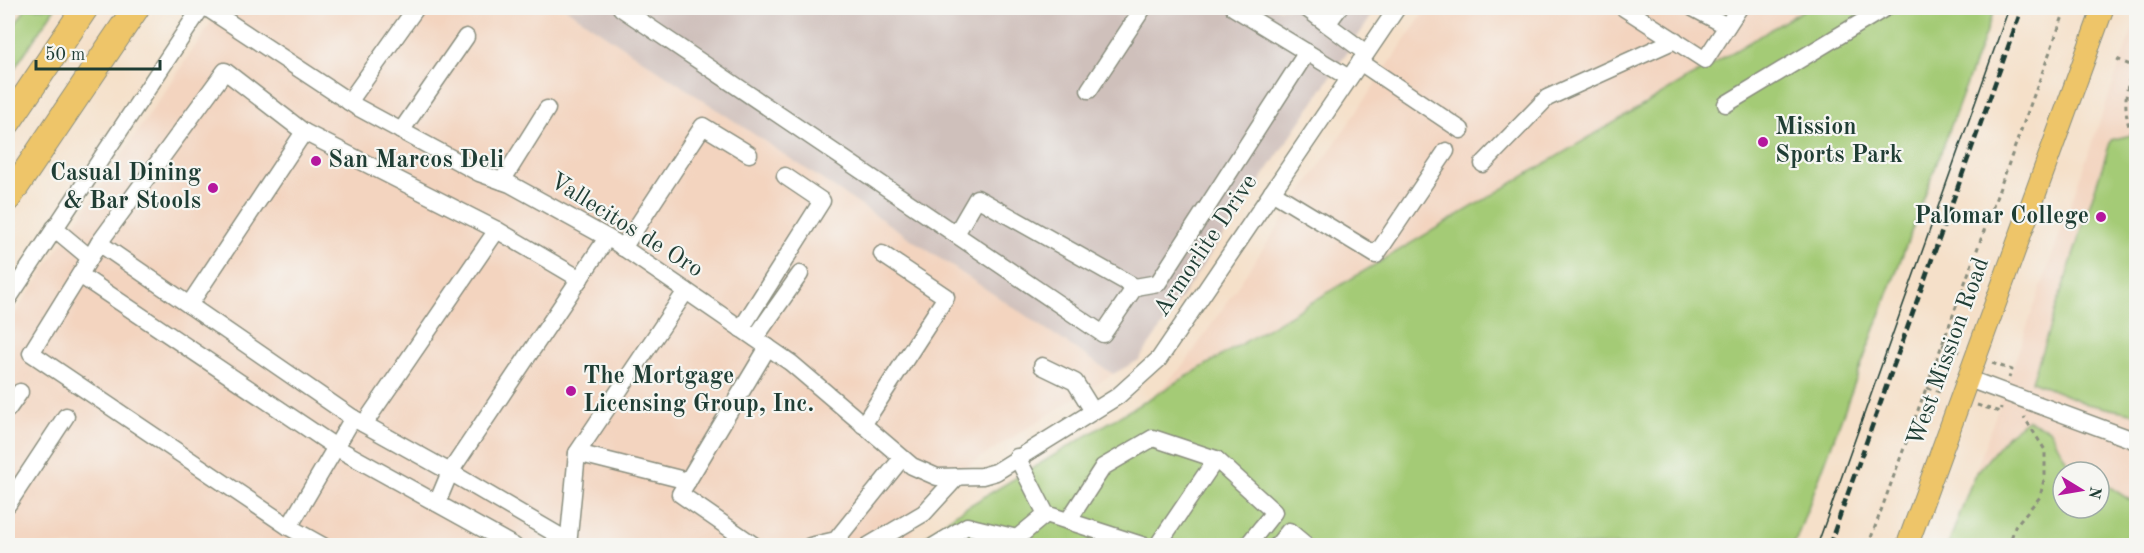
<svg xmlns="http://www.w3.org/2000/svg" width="2144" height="553" font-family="'Old Standard TT',serif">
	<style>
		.built { fill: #f3d4bf; fill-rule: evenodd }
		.industrial { fill: #cfc0bb }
		.green { fill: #a4cb76; stroke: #628455; stroke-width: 1.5 }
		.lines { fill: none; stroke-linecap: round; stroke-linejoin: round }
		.minor-casing { stroke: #8a8e7e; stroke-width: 19 }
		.major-casing { stroke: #8a8e7e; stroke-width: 23 }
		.highway-casing { stroke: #8a8e7e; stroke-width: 28 }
		.path { stroke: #8a8e7e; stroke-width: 3; stroke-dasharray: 4.5 4.5; stroke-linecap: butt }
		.minor { stroke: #fff; stroke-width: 16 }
		.major { stroke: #eec569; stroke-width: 21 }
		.highway { stroke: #eec569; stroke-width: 26 }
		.tram { stroke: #1f3d34; stroke-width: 1.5 }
		.rail { stroke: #1f3d34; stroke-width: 4.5; stroke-dasharray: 9 4.5; stroke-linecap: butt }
		.poi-dot { fill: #b5179e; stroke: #f6f6f2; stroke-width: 2 }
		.labels { text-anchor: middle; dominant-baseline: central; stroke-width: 4.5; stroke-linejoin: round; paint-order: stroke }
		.poi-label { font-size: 24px; font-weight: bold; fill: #1f3d34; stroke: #f6f6f2; text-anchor: start }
		.street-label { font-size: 24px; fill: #1f3d34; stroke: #f6f6f2 }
	</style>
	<rect width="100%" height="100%" fill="#f6f6f2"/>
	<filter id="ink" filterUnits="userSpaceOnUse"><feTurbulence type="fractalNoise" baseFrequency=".0167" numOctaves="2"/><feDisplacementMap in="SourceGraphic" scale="12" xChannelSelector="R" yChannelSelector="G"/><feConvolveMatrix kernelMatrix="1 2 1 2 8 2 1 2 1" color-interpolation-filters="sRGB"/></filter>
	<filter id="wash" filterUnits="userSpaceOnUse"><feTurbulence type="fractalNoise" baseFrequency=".008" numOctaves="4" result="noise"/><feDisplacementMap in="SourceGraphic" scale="24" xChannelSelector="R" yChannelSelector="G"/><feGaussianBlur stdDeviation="1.35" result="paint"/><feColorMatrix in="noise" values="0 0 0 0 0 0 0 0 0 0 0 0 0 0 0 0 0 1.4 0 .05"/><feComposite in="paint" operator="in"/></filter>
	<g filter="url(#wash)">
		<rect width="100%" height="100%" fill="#f5e0c9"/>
		<!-- built -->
		<g class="built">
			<polygon points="221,8 565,8 1113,374 928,491 907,545 8,546 8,324"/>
			<polygon points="1427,8 1807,8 1152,397 1184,365"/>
			<path d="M2136,19V545L1948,546L1974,476ZM2063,472H2099V508H2063Z"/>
		</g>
		<!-- industrial -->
		<polygon class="industrial" points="565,8 1377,8 1139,360 1113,374"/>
		<!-- green -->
		<g class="green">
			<polygon points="26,8 55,8 8,78 8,35"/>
			<polygon points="1807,8 1995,8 1794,545 914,546 955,514"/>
			<polygon points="2131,135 2136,137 2136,414 2087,404 2032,381 2111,140"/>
			<polygon points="2027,420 2049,429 2069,465 2083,472 2063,472 2063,508 2099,508 2099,480 2136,504 2136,545 1948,545 1974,476 2009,434"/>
		</g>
	</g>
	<g filter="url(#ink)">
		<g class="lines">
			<defs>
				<g id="minor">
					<polyline points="207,8 357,107 479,173 510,184 615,242 791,363 912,466 937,477 982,476 996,472 1118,396 1159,359 1397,8"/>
					<polyline points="621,8 1103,334 1135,287 977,198 956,234"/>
					<polyline points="1234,8 1349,78"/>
					<polyline points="1306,8 1327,24 1339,8"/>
					<polyline points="1624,8 1705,60 1739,8"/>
					<polyline points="1693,8 1727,26"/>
					<polyline points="1327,24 1366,53"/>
					<polyline points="1360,62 1461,130"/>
					<polyline points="1089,90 1143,8"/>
					<polyline points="349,102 416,8"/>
					<polyline points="1726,104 1885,8"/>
					<polyline points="401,131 466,37"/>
					<polyline points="1483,164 1547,98 1675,40"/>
					<polyline points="502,181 547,109"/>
					<polyline points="1272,192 1376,255 1446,151"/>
					<polyline points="54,228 90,258 31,353 289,527 323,546"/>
					<polyline points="99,243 225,71 304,132 497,230"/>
					<polyline points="623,248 703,126 749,154"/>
					<polyline points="90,258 99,243 353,418 450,472 607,238"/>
					<polyline points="80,275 337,448 514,546"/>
					<polyline points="1135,287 1158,283 1307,52"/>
					<polyline points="8,299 201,8"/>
					<polyline points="189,305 304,132"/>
					<polyline points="741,329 822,201 785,176"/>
					<polyline points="755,338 800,274"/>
					<polyline points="1042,366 1075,382 1093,411"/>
					<polyline points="1966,378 2136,441"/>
					<polyline points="8,409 20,392"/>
					<polyline points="364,424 497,230 580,279"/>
					<polyline points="863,425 946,297 882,254"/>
					<polyline points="577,453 688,481"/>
					<polyline points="1017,457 1046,514 1145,546"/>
					<polyline points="437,503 450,472 568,541"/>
					<polyline points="8,504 66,416"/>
					<polyline points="1068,521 1103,467 1153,438 1216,459 1274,512 1247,546"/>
					<polyline points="289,527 353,418"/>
					<polyline points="568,546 577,453 686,291"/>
					<polyline points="755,546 680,494 768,347"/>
					<polyline points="810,546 836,540 902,458"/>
					<polyline points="868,546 924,513 957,477"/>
					<polyline points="934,546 967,526 1017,538 1046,514"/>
					<polyline points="1157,546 1216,459"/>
					<polyline points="1277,546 1289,531 1307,546"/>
				</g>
				<polyline id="major" points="1907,546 2103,8"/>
				<g id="highway">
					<polyline points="8,122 85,8"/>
					<polyline points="8,198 136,8"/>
				</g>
			</defs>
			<!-- minor casing -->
			<use href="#minor" class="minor-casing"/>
			<!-- major casing -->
			<use href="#major" class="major-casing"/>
			<!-- highway casing -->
			<use href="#highway" class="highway-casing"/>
			<!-- path -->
			<g class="path">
				<path d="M2117,59L2130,65L2132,72C2124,94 2124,111 2131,134L2136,133"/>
				<polyline points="1942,345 1960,352"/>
				<polyline points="1992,363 2012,370 2009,378"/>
				<polyline points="1927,388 1943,393"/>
				<polyline points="1977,405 2000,412 2001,407"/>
				<polyline points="1868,546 2066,8"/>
				<polyline points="2009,546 2015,526 2040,497 2045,475 2045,450 2024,417"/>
			</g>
			<!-- minor -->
			<use href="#minor" class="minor"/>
			<!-- major -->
			<use href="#major" class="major"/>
			<!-- highway -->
			<use href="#highway" class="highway"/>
			<!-- tram -->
			<polyline class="tram" points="1817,546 2009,8"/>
			<!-- rail -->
			<polyline class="rail" points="1829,546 2022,8"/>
		</g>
	</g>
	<!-- markers -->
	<g class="poi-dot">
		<circle cx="1763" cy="142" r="6"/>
		<circle cx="316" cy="161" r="6"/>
		<circle cx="213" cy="188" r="6"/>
		<circle cx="2101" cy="217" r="6"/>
		<circle cx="571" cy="391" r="6"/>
	</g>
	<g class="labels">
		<!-- poi labels -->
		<g class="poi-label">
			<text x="1775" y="128">Mission<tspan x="1775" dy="28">Sports Park</tspan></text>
			<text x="328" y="161">San Marcos Deli</text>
			<text x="201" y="174" text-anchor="end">Casual Dining<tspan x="201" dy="28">&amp; Bar Stools</tspan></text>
			<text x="2089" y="217" text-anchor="end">Palomar College</text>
			<text x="583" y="377">The Mortgage<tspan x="583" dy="28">Licensing Group, Inc.</tspan></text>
		</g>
		<!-- street labels -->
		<g class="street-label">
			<text transform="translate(626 226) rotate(32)">Vallecitos de Oro</text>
			<text transform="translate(1206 246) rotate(-56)">Armorlite Drive</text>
			<text transform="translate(1949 352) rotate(-70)">West Mission Road</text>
		</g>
	</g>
	<!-- margin -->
	<rect width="2144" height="553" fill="none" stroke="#f6f6f2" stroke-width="30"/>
	<!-- north arrow -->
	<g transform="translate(2081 490) rotate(101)"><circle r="28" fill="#f6f6f2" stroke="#a0aca6" stroke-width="1.5"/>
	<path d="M0-4.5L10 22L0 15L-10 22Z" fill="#b5179e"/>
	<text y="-9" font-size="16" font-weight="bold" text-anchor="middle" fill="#1f3d34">N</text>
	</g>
	<!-- scale -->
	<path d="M36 60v9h124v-9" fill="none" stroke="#1f3d34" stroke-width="3"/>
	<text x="45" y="60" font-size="18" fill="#1f3d34" stroke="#f6f6f2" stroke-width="4.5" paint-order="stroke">50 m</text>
</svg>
